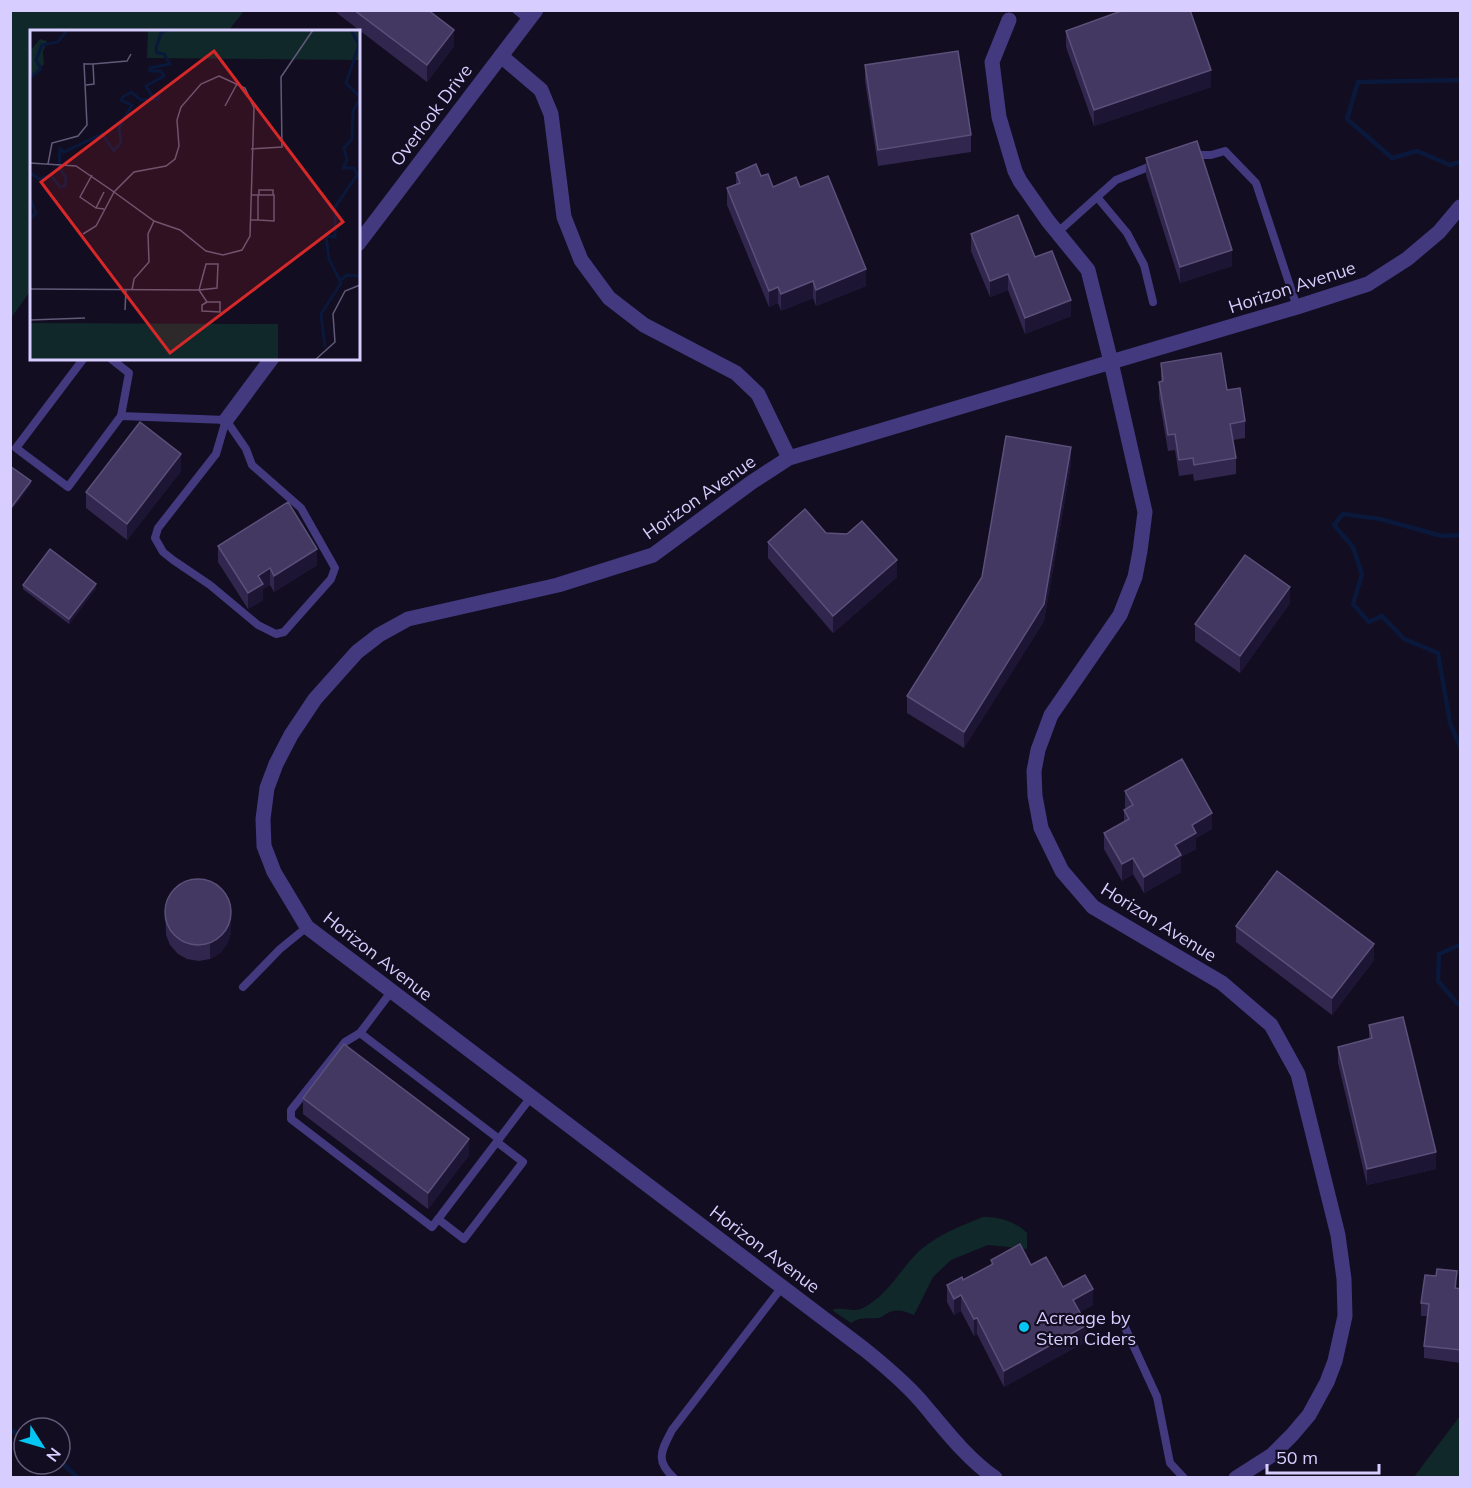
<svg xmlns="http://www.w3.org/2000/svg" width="1471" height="1488" font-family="Mulish,sans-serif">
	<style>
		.green { fill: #10282a }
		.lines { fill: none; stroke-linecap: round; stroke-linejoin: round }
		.stream { stroke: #0a183c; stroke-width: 4.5 }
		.lane { stroke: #42397e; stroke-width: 8 }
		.street { stroke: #42397e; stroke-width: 15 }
		.wall { fill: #31274e }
		.shaded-wall { fill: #1d1534 }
		.building { fill: #433861; stroke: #5a507a; stroke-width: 1.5 }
		.poi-dot { fill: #05c5f2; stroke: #120d20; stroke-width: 2 }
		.labels { text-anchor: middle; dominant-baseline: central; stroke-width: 4.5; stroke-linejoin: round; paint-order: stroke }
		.street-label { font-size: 18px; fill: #d7cdfe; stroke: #120d20 }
		.poi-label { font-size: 18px; fill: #d7cdfe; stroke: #120d20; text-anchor: start }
		.inset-river { fill: none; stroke: #0a183c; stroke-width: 3 }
		.inset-road { fill: none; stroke: #615a79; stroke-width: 1.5 }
		.view { fill: #d62828; fill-opacity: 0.15; stroke: #d62828; stroke-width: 3 }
		.inset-edge { fill: none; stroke: #d7cdfe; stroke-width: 3 }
	</style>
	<rect width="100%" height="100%" fill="#120d20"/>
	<!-- green -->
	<g class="green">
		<polygon points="11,10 244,11 228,31 32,32 31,290 11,318"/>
		<path d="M983,1217C997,1216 1017,1222 1027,1233V1249L988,1245L951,1260L933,1277L914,1315C903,1311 897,1308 886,1314C884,1315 881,1318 878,1318C867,1319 861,1316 851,1323L832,1310C842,1306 853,1313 863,1308C887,1296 900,1270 918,1252C937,1235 960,1226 983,1217Z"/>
		<polygon points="1460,1416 1460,1477 1414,1477"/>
	</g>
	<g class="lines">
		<!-- stream -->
		<g class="stream">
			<polyline points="1460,80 1358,82 1347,119 1392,158 1417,151 1450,165 1460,162"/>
			<polyline points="1460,535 1442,536 1380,519 1343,514 1334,525 1353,547 1362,574 1353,604 1369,622 1382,616 1404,639 1438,653 1450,723 1460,747"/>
			<polyline points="1460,945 1439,954 1438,981 1458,1004 1460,1004"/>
			<polyline points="10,1430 24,1436"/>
			<polyline points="60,1461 78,1478"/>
		</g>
		<!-- lane -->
		<g class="lane">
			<polyline points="516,10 528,20"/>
			<polyline points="1191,155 1211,155 1225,151 1256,183 1297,307"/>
			<polyline points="1097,197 1116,180 1156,164"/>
			<polyline points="1058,232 1097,197 1127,233 1144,265 1153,302"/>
			<polyline points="84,358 16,448 68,487 121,416 129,373 110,358"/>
			<polyline points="121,416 226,420"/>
			<polygon points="226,420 246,449 252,465 301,508 335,568 331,579 284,632 276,634 258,625 210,585 173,560 163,552 155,538 158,528 216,454"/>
			<polyline points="243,987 280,949 307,927"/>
			<polyline points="391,992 360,1033 499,1139 531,1097"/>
			<polyline points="360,1033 345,1042 291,1110 291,1119 432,1227 499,1139"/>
			<polyline points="438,1219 464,1239 523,1162 497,1142"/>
			<polyline points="1123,1323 1157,1397 1170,1463 1184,1478"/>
			<path d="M674,1478C654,1460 662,1450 672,1430L782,1287"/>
		</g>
		<!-- street -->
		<g class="street">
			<polyline points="1009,20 992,62 999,117 1015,171 1020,181 1048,221 1088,270 1111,362 1297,307 1368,284 1407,259 1439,232 1460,207"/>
			<polyline points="501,56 541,90 551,114 564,217 581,260 609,298 644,325 736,373 758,394 789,458"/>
			<polyline points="358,244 536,10"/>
			<polyline points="226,420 272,358"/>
			<path d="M995,1478C965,1457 943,1427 920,1400C903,1381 884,1365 864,1349L307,927L274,872L264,846L263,819L267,788L276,764L291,735L315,699L357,652L379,635L408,619L558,585L653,555L752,482L789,458L1111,362L1145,512L1140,551L1135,577L1120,615L1051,715L1038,750L1034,771L1035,796L1041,828L1062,871L1093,907L1222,983L1271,1025L1298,1074L1338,1235L1344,1279L1345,1316L1335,1361L1327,1382L1309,1415L1292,1435L1272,1455L1236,1478"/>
		</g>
	</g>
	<!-- wall -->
	<g class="wall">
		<polygon points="333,10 428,10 454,46 427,82"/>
		<polygon points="1066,31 1211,87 1094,126 1066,47"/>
		<polygon points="865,65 971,135 971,152 878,166 865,81"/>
		<polygon points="1146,158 1232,266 1180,283 1146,175"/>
		<polygon points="736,173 761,176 773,187 800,187 866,286 816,306 813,298 781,311 778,303 769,307 727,205 727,188 736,184"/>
		<polygon points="971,234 1035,257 1071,316 1025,334 1008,290 990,297 971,251"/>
		<polygon points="1161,363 1227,390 1245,421 1245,438 1233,440 1236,458 1236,474 1194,481 1193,474 1179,476 1175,450 1168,451 1159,398 1159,382 1161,381"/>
		<polygon points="1071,464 1044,621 964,748 907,713 907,696"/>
		<polygon points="181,471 127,540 86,508 86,492"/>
		<polygon points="826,533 897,577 833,633 768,558 768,542"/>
		<polygon points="218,546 317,565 274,592 270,585 263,589 263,600 248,609 218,562"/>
		<polygon points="23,585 96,588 69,624 23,589"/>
		<polygon points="1290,603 1240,673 1195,641 1195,624"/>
		<polygon points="1125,791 1212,829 1196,838 1196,849 1181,857 1181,872 1144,893 1133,874 1122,881 1104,849 1104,833 1124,821 1124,810 1126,809 1125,807"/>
		<polygon points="165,908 231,933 227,944 220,953 210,959 199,961 187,959 178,954 170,945 166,935"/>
		<polygon points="1236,926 1374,960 1332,1015 1236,942"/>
		<polygon points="1369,1025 1436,1169 1367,1185 1338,1063 1338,1047 1369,1039"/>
		<polygon points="303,1098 469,1155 428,1209 303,1114"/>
		<polygon points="991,1260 1031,1265 1063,1287 1093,1305 1080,1312 1087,1341 1004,1387 977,1334 974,1336 961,1311 954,1315 947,1302 947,1285 963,1280 991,1265"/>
		<polygon points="1457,1283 1456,1288 1461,1289 1461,1363 1424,1358 1424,1346 1427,1316 1421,1316 1421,1303"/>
	</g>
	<!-- shaded-wall -->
	<g class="shaded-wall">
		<polygon points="454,30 454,46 427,82 427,65"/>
		<polygon points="1211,70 1211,87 1094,126 1094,110"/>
		<polygon points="1232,250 1232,266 1180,283 1180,267"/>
		<polygon points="866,269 866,286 816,306 816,290"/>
		<polygon points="1008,274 1008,290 990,297 990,281"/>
		<polygon points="813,281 813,298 781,311 781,294"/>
		<polygon points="778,287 778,303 769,307 769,291"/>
		<polygon points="1071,300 1071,316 1025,334 1025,318"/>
		<polygon points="1071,447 1071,464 1044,621 964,748 964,732"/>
		<polygon points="181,454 181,471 127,540 127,524"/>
		<polygon points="31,481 31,485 10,513 10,509"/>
		<polygon points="317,549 317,565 274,592 274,576"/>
		<polygon points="897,560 897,577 833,633 833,616"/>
		<polygon points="270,568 270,585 263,589 263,600 248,609 248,593 258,576"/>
		<polygon points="96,584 96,588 69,624 69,619"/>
		<polygon points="1290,587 1290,603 1240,673 1240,656"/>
		<polygon points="1212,813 1212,829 1196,838 1196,849 1181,857 1181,872 1144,893 1144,877 1175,845 1192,825"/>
		<polygon points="1133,858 1133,874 1122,881 1122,864"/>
		<polygon points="231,917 231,933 227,944 220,953 210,959 210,942"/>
		<polygon points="1374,944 1374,960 1332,1015 1332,998"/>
		<polygon points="469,1139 469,1155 428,1209 428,1193"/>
		<polygon points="1436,1152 1436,1169 1367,1185 1367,1169"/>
		<polygon points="1093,1289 1093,1305 1073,1316 1073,1300"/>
		<polygon points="961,1295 961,1311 954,1315 954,1299"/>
		<polygon points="977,1318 977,1334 974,1336 974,1319"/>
		<polygon points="1087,1325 1087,1341 1004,1387 1004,1371"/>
	</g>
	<!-- building -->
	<g class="building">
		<polygon points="354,10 428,10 454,30 427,65"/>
		<polygon points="1124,10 1190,10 1211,70 1094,110 1066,31"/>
		<polygon points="958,51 971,135 878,150 865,65"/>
		<polygon points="1197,141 1232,250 1180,267 1146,158"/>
		<polygon points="756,164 761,176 768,174 773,187 796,177 800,187 828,176 866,269 816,290 813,281 781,294 778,287 769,291 727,188 740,183 736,173"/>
		<polygon points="1018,215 1035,257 1052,251 1071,300 1025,318 1008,274 990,281 971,234"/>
		<polygon points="1221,353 1227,390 1240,388 1245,421 1230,424 1236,458 1194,465 1193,458 1179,460 1175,434 1168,435 1159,382 1163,381 1161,363"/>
		<polygon points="140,422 181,454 127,524 86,492"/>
		<polygon points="1006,436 1071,447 1044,604 964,732 907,696 982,577"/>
		<polygon points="10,466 31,481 10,509"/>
		<polygon points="288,502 317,549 274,576 270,568 258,576 263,584 248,593 218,546"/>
		<polygon points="805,509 826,533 847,534 862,521 897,560 833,616 768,542"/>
		<polygon points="50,549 96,584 69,619 23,585"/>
		<polygon points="1245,555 1290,587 1240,656 1195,624"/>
		<polygon points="1182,759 1212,813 1192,825 1196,833 1175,845 1181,855 1144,877 1133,858 1122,864 1104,833 1129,819 1124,810 1133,805 1125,791"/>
		<polygon points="1277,871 1374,944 1332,998 1236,926"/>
		<circle cx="198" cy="912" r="33"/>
		<polygon points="1403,1017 1436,1152 1367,1169 1338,1047 1372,1038 1369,1025"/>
		<polygon points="344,1044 469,1139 428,1193 303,1098"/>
		<polygon points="1020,1244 1031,1265 1046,1257 1063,1287 1085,1275 1093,1289 1073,1300 1087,1325 1004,1371 977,1318 974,1319 961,1295 954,1299 947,1285 962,1277 963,1280 993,1264 991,1260"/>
		<polygon points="1437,1269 1457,1271 1455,1288 1461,1289 1461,1350 1424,1346 1429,1304 1421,1303 1425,1275 1436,1276"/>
	</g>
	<!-- markers -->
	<circle class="poi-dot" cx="1024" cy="1327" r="6"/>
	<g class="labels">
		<!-- street labels -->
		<g class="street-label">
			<text transform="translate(431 115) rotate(-53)">Overlook Drive</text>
			<text transform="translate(1292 287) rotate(-18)">Horizon Avenue</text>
			<text transform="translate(699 497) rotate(-35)">Horizon Avenue</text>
			<text transform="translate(1159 922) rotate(32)">Horizon Avenue</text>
			<text transform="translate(378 956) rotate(38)">Horizon Avenue</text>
			<text transform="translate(765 1249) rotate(37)">Horizon Avenue</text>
		</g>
		<!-- poi labels -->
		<g class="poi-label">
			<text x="1036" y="1317">Acreage by<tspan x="1036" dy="21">Stem Ciders</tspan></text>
		</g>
	</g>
	<!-- overview -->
	<g transform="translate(30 30)">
		<rect width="330" height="330" fill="#120d20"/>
		<path d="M118,0H330V30L117,28ZM10,9L17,11L13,22L14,34L0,49V21ZM0,293L248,294V330H0Z" fill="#10282a"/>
		<path class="inset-river" d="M321,0L329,15L316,53L330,67M0,48L11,39L6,30L12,15L28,12L37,0M0,147L1,143L9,149L21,145L30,157L35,156L36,147L29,138L30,119L34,122L72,104L84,121L91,112L89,98L102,75L91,70L93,67L101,62L111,70L128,69L129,65L122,66L116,56L134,46L131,41H120V38L140,34L134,24L127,23L126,18L131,3L137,0M0,168L6,183L0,188M311,250L317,245L330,246M295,317L291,284L311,253L299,229L296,206L305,207V177L327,145L324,138H313L317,130L314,118L322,109L323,81L330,69"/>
		<path class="inset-road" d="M54,34H63L64,54L56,55M63,34L97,31L101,24M189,46L215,58L224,78L220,206L212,220L193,225L176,221L150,200L124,191L84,162L104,142L136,136L145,129L149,116L147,90L151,77L171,54ZM195,76L208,52M221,119L252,117L251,47L283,0M0,133L46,136L84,162L66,196L53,204M18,134L22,113L48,106L57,95L54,33M62,145L50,167L66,178M74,162L66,178L74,179M221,165H228V190H221M229,165V160H243V165M228,190L244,191V165H228M0,259L169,260L187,258L188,234H176L169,260M102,260L104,249L119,232L118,204L124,191M169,260L177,272H190V282L172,281V275L177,272M95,280L96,259M0,290L55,288M285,330L305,312L303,284L315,261L330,255"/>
		<path class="view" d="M184,21L313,192L140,323L11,152Z"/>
		<rect width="330" height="330" class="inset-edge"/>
	</g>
	<!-- border -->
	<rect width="1471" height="1488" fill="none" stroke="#d7cdfe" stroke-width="24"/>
	<!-- north arrow -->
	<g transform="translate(42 1446) rotate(127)"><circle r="28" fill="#120d20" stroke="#615a79" stroke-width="1.5"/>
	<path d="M0-4.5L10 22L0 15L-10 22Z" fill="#05c5f2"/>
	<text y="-9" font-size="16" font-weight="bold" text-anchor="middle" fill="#d7cdfe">N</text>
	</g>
	<!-- scale -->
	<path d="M1267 1464v9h112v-9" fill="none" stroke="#d7cdfe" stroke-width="3"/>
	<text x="1276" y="1464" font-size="18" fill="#d7cdfe" stroke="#120d20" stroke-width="4.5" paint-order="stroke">50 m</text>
</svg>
